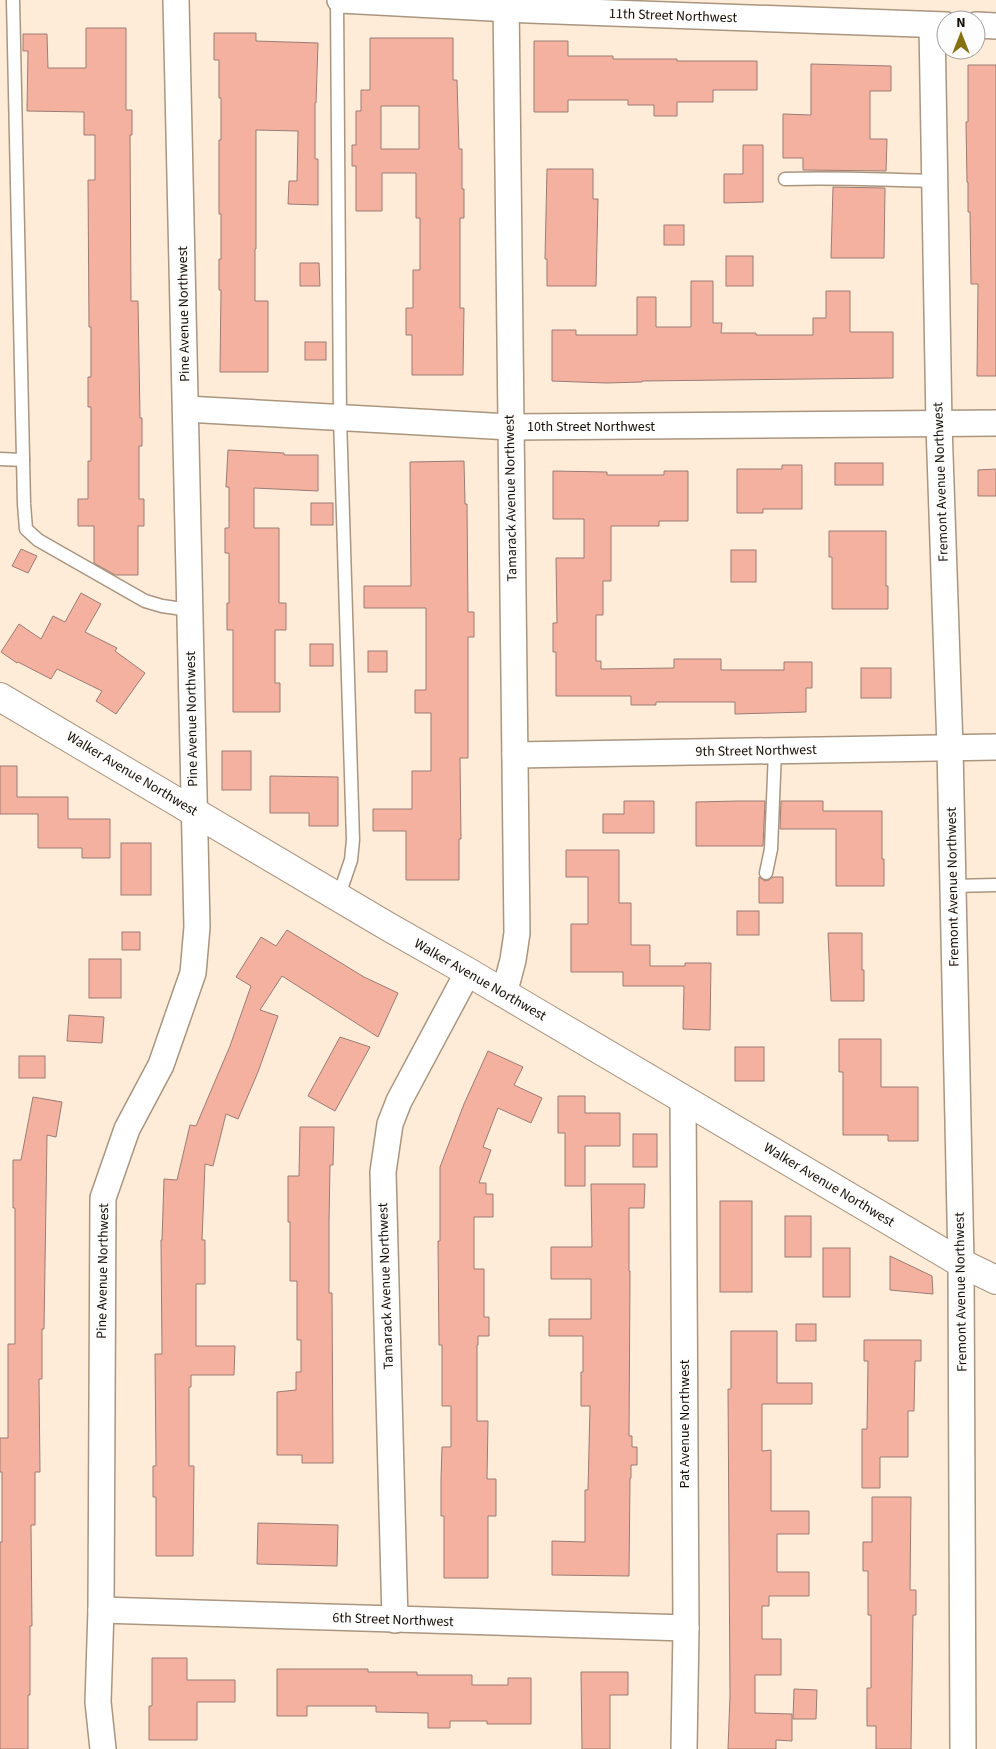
<svg xmlns="http://www.w3.org/2000/svg" width="996" height="1749" font-family="'Source Sans 3',sans-serif">
	<style>
		.building { fill: #f4b1a0; stroke: #9b7c74; fill-rule: evenodd }
		.lines { fill: none; stroke-linecap: round; stroke-linejoin: round }
		.service-casing { stroke: #aa957f; stroke-width: 15 }
		.minor-casing { stroke: #aa957f; stroke-width: 28 }
		.secondary-casing { stroke: #aa957f; stroke-width: 30 }
		.service { stroke: #fff; stroke-width: 12 }
		.minor { stroke: #fff; stroke-width: 25 }
		.secondary { stroke: #fff; stroke-width: 28 }
		.labels { text-anchor: middle; dominant-baseline: central; stroke-width: 4.5; stroke-linejoin: round; paint-order: stroke }
		.street-label { font-size: 14px; fill: #160e06; stroke: #fdfdfd }
	</style>
	<rect width="100%" height="100%" fill="#feecd9"/>
	<!-- building -->
	<g class="building">
		<polygon points="86,28 126,28 126,110 132,110 132,135 130,135 131,301 138,301 140,418 142,418 142,446 139,446 139,499 144,499 144,526 138,526 138,575 115,575 94,563 94,526 78,526 78,499 88,499 88,461 91,461 91,407 88,407 88,377 91,377 91,327 89,327 88,180 95,180 95,135 84,135 84,112 27,111 28,51 23,51 23,34 47,34 48,68 86,68"/>
		<polygon points="214,33 256,33 256,41 318,43 316,103 315,103 315,159 318,159 318,205 288,204 289,181 297,181 298,131 256,130 256,249 255,249 255,301 268,301 268,372 220,372 221,290 219,290 219,259 221,259 221,214 219,214 219,140 221,140 221,98 219,98 219,60 214,60"/>
		<path d="M370,38H453V80H457L459,149H462V189H464V218H460V308H464L463,375H412V335H406V308H413V270H420V218H416V173H382V211H356V166H352V145H356V111H361V90H370ZM381,106H419V149H381Z"/>
		<polygon points="534,41 568,41 568,56 613,56 613,59 677,59 677,61 757,61 757,90 713,90 713,102 677,102 677,116 654,116 654,105 628,105 628,100 568,100 568,112 534,112"/>
		<polygon points="811,64 891,66 891,91 870,91 870,139 887,139 886,171 803,170 803,158 783,158 783,114 811,115"/>
		<polygon points="968,65 996,65 996,376 977,376 978,284 971,284 970,212 968,212 968,182 967,182 966,122 968,122"/>
		<polygon points="743,145 763,145 763,202 724,203 724,174 743,174"/>
		<polygon points="547,169 593,169 593,199 598,199 596,286 547,286 547,259 545,259"/>
		<polygon points="833,187 885,188 884,258 831,258"/>
		<rect x="664" y="225" width="20" height="20"/>
		<rect x="726" y="256" width="27" height="30"/>
		<polygon points="300,263 319,263 320,286 300,286"/>
		<polygon points="691,281 713,281 713,323 722,323 721,333 756,333 756,335 813,335 813,318 826,318 826,291 850,291 850,332 893,332 893,378 642,381 642,382 606,383 552,381 552,330 576,330 576,335 637,335 637,297 656,297 656,327 691,327"/>
		<rect x="305" y="342" width="21" height="18"/>
		<polygon points="228,450 284,453 284,455 318,455 318,491 254,488 254,528 279,528 279,603 286,603 286,630 275,630 275,683 280,683 280,712 233,712 233,630 227,630 227,603 229,603 229,553 225,553 225,528 229,528 229,487 226,487"/>
		<polygon points="464,461 465,504 467,504 468,612 474,612 474,637 468,637 468,758 460,758 461,839 459,839 459,880 406,880 406,831 373,831 373,809 412,809 412,771 431,771 431,713 415,713 415,690 426,690 426,608 364,608 364,586 411,586 410,462"/>
		<rect x="835" y="463" width="48" height="22"/>
		<polygon points="782,465 802,465 802,509 763,509 763,513 737,513 737,469 782,469"/>
		<polygon points="996,469 996,496 978,496 978,470"/>
		<polygon points="553,471 607,472 607,475 664,475 664,471 688,471 688,521 659,521 659,526 611,526 611,581 603,581 603,615 596,615 596,661 601,661 601,669 674,668 674,659 721,659 721,670 784,670 784,662 812,662 812,688 806,688 806,712 735,714 735,702 656,702 656,705 631,705 631,696 556,696 556,652 553,652 553,623 557,623 556,558 584,558 584,519 553,519"/>
		<rect x="311" y="503" width="22" height="22"/>
		<polygon points="829,531 886,531 886,586 888,586 888,609 832,609 832,557 829,557"/>
		<polygon points="21,549 37,556 28,573 12,566"/>
		<rect x="731" y="550" width="25" height="32"/>
		<polygon points="81,593 101,604 85,632 117,648 115,651 145,673 116,714 96,701 102,691 57,669 51,679 18,662 17,663 1,652 19,624 41,639 53,616 65,622"/>
		<rect x="310" y="644" width="23" height="22"/>
		<rect x="368" y="651" width="19" height="21"/>
		<rect x="861" y="668" width="30" height="30"/>
		<rect x="222" y="751" width="29" height="39"/>
		<polygon points="0,766 17,766 17,797 68,797 68,819 110,819 110,858 82,858 82,848 38,848 38,814 0,814"/>
		<polygon points="270,776 338,777 338,826 309,826 309,813 270,813"/>
		<polygon points="624,801 654,801 654,833 603,833 603,814 624,814"/>
		<polygon points="738,801 765,801 763,846 696,846 696,802"/>
		<polygon points="781,801 823,801 823,811 882,811 882,859 884,859 884,886 836,886 836,829 780,829"/>
		<rect x="121" y="843" width="30" height="52"/>
		<polygon points="566,850 619,850 619,903 631,903 631,945 650,945 650,966 685,966 685,963 711,963 710,1030 683,1029 684,986 623,986 623,972 571,972 571,924 588,924 588,877 566,877"/>
		<polygon points="759,877 765,881 769,880 773,877 783,877 783,903 759,903"/>
		<rect x="737" y="911" width="22" height="24"/>
		<polygon points="287,930 364,977 398,993 378,1037 282,976 260,1010 278,1016 258,1072 238,1119 226,1114 213,1166 205,1164 202,1240 205,1240 205,1284 196,1284 196,1346 235,1346 234,1375 191,1375 191,1387 189,1387 189,1466 194,1466 193,1556 156,1556 156,1497 153,1497 153,1466 156,1466 155,1354 162,1354 161,1240 162,1240 164,1179 177,1180 190,1125 196,1126 230,1046 251,986 236,977 261,937 276,946"/>
		<rect x="122" y="932" width="18" height="18"/>
		<polygon points="828,933 862,933 862,970 864,970 864,1001 831,1001"/>
		<rect x="89" y="959" width="32" height="39"/>
		<polygon points="69,1015 104,1017 102,1043 67,1041"/>
		<polygon points="340,1037 370,1047 335,1111 308,1096"/>
		<polygon points="839,1039 881,1039 881,1087 918,1087 918,1141 888,1141 888,1135 843,1135 843,1072 839,1072"/>
		<rect x="735" y="1047" width="29" height="34"/>
		<polygon points="488,1051 523,1067 514,1085 542,1098 531,1123 498,1108 483,1147 491,1150 479,1183 486,1183 486,1194 493,1194 493,1217 474,1217 474,1269 484,1269 484,1317 489,1317 489,1336 478,1336 478,1345 477,1345 477,1421 488,1421 487,1479 496,1479 496,1516 488,1516 488,1578 444,1578 444,1516 441,1516 441,1479 442,1447 451,1447 451,1406 442,1406 442,1345 439,1345 438,1241 440,1241 440,1167 464,1104"/>
		<rect x="19" y="1056" width="26" height="22"/>
		<polygon points="558,1096 585,1096 585,1113 620,1113 620,1146 585,1146 585,1186 565,1186 565,1133 558,1133"/>
		<polygon points="33,1097 62,1102 56,1137 47,1135 44,1329 42,1329 42,1379 39,1379 40,1472 35,1472 35,1525 31,1525 32,1626 30,1626 30,1695 28,1695 28,1749 0,1749 0,1542 2,1542 2,1472 0,1472 0,1438 8,1438 8,1344 15,1344 15,1208 13,1208 13,1160 21,1160"/>
		<polygon points="300,1127 334,1127 333,1165 330,1165 329,1222 329,1293 332,1293 333,1463 302,1463 302,1455 277,1455 277,1392 296,1390 296,1372 301,1372 301,1340 297,1340 297,1281 290,1281 290,1222 288,1222 288,1176 299,1176"/>
		<rect x="633" y="1134" width="24" height="33"/>
		<polygon points="591,1184 645,1184 644,1208 629,1208 629,1271 630,1271 629,1436 632,1436 632,1447 637,1447 637,1465 631,1465 631,1478 630,1478 629,1576 552,1575 552,1541 585,1542 585,1490 588,1490 590,1406 581,1406 581,1372 583,1372 583,1336 549,1336 549,1319 591,1319 591,1279 551,1279 551,1247 592,1247"/>
		<rect x="720" y="1201" width="32" height="91"/>
		<rect x="785" y="1216" width="26" height="41"/>
		<rect x="823" y="1248" width="27" height="49"/>
		<polygon points="890,1256 932,1276 933,1294 890,1290"/>
		<rect x="796" y="1324" width="20" height="17"/>
		<polygon points="731,1331 777,1331 777,1383 812,1383 812,1404 762,1404 762,1451 771,1450 771,1511 809,1511 809,1534 777,1534 777,1572 809,1572 809,1596 769,1596 769,1606 762,1606 762,1639 781,1639 781,1675 755,1675 755,1713 792,1714 792,1741 776,1740 776,1749 728,1749 730,1696 728,1389 731,1389"/>
		<polygon points="864,1340 921,1340 921,1361 915,1361 914,1411 908,1411 908,1457 880,1457 880,1488 862,1488 862,1429 867,1429 868,1361 864,1361"/>
		<polygon points="872,1497 911,1497 910,1590 916,1590 916,1615 913,1615 911,1749 876,1749 876,1726 867,1726 867,1688 871,1688 871,1615 868,1615 868,1571 863,1571 863,1542 872,1542"/>
		<polygon points="258,1523 338,1525 337,1566 257,1564"/>
		<polygon points="152,1658 187,1658 187,1680 235,1680 235,1702 197,1702 197,1740 149,1740 149,1706 152,1706"/>
		<polygon points="277,1669 368,1669 368,1672 417,1672 417,1675 472,1675 472,1685 508,1685 508,1678 531,1678 531,1724 487,1724 487,1721 450,1721 450,1728 428,1728 428,1713 376,1712 376,1706 307,1706 307,1716 277,1716"/>
		<polygon points="581,1672 628,1672 628,1695 610,1695 610,1749 582,1749"/>
		<polygon points="794,1689 817,1690 816,1719 793,1719"/>
	</g>
	<g class="lines">
		<defs>
			<g id="service">
				<polyline points="13,0 24,504 26,529 38,540 145,601 162,606 190,610"/>
				<polyline points="337,0 340,418 353,840 351,860 338,898"/>
				<path d="M785,179C835,177 885,180 935,181"/>
				<polyline points="0,459 23,460"/>
				<polyline points="766,873 771,849 775,751"/>
				<polyline points="953,886 996,885"/>
			</g>
			<g id="minor">
				<polyline points="340,0 529,10 946,25"/>
				<polyline points="932,25 939,425 950,748 961,1263 963,1749"/>
				<polyline points="976,25 996,26"/>
				<polyline points="186,409 510,427 996,423"/>
				<polyline points="515,755 996,747"/>
				<polyline points="504,994 513,960 517,933 506,0"/>
				<polyline points="683,1099 686,1628 684,1749"/>
				<polyline points="101,1610 686,1628"/>
				<polyline points="395,1620 383,1172 390,1124 399,1101 468,972"/>
				<polyline points="103,1749 98,1702 101,1610 103,1198 127,1129 161,1065 193,973 197,927 176,0"/>
			</g>
			<polyline id="secondary" points="0,697 387,926 468,972 961,1263 996,1280"/>
		</defs>
		<!-- service casing -->
		<use href="#service" class="service-casing"/>
		<!-- minor casing -->
		<use href="#minor" class="minor-casing"/>
		<!-- secondary casing -->
		<use href="#secondary" class="secondary-casing"/>
		<!-- service -->
		<use href="#service" class="service"/>
		<!-- minor -->
		<use href="#minor" class="minor"/>
		<!-- secondary -->
		<use href="#secondary" class="secondary"/>
	</g>
	<g class="labels">
		<!-- street labels -->
		<g class="street-label">
			<text transform="translate(673 16) rotate(2)">11th Street Northwest</text>
			<text transform="translate(184 314) rotate(-91)">Pine Avenue Northwest</text>
			<text x="591" y="427">10th Street Northwest</text>
			<text transform="translate(941 482) rotate(-92)">Fremont Avenue Northwest</text>
			<text transform="translate(511 498) rotate(-91)">Tamarack Avenue Northwest</text>
			<text transform="translate(192 719) rotate(-91)">Pine Avenue Northwest</text>
			<text transform="translate(756 751) rotate(-1)">9th Street Northwest</text>
			<text transform="translate(132 774) rotate(31)">Walker Avenue Northwest</text>
			<text transform="translate(953 887) rotate(-91)">Fremont Avenue Northwest</text>
			<text transform="translate(480 980) rotate(30)">Walker Avenue Northwest</text>
			<text transform="translate(829 1185) rotate(31)">Walker Avenue Northwest</text>
			<text transform="translate(103 1271) rotate(-89)">Pine Avenue Northwest</text>
			<text transform="translate(386 1286) rotate(-92)">Tamarack Avenue Northwest</text>
			<text transform="translate(961 1292) rotate(-91)">Fremont Avenue Northwest</text>
			<text transform="translate(685 1424) rotate(-90)">Pat Avenue Northwest</text>
			<text transform="translate(393 1620) rotate(2)">6th Street Northwest</text>
		</g>
	</g>
	<!-- north arrow -->
	<g transform="translate(961 35)"><circle r="24" fill="#fdfdfd" stroke="#a19d9a"/>
	<path d="M0-4L9 19L0 12L-9 19Z" fill="#887112"/>
	<text y="-8" font-size="14" font-weight="bold" text-anchor="middle" fill="#160e06">N</text>
	</g>
</svg>
